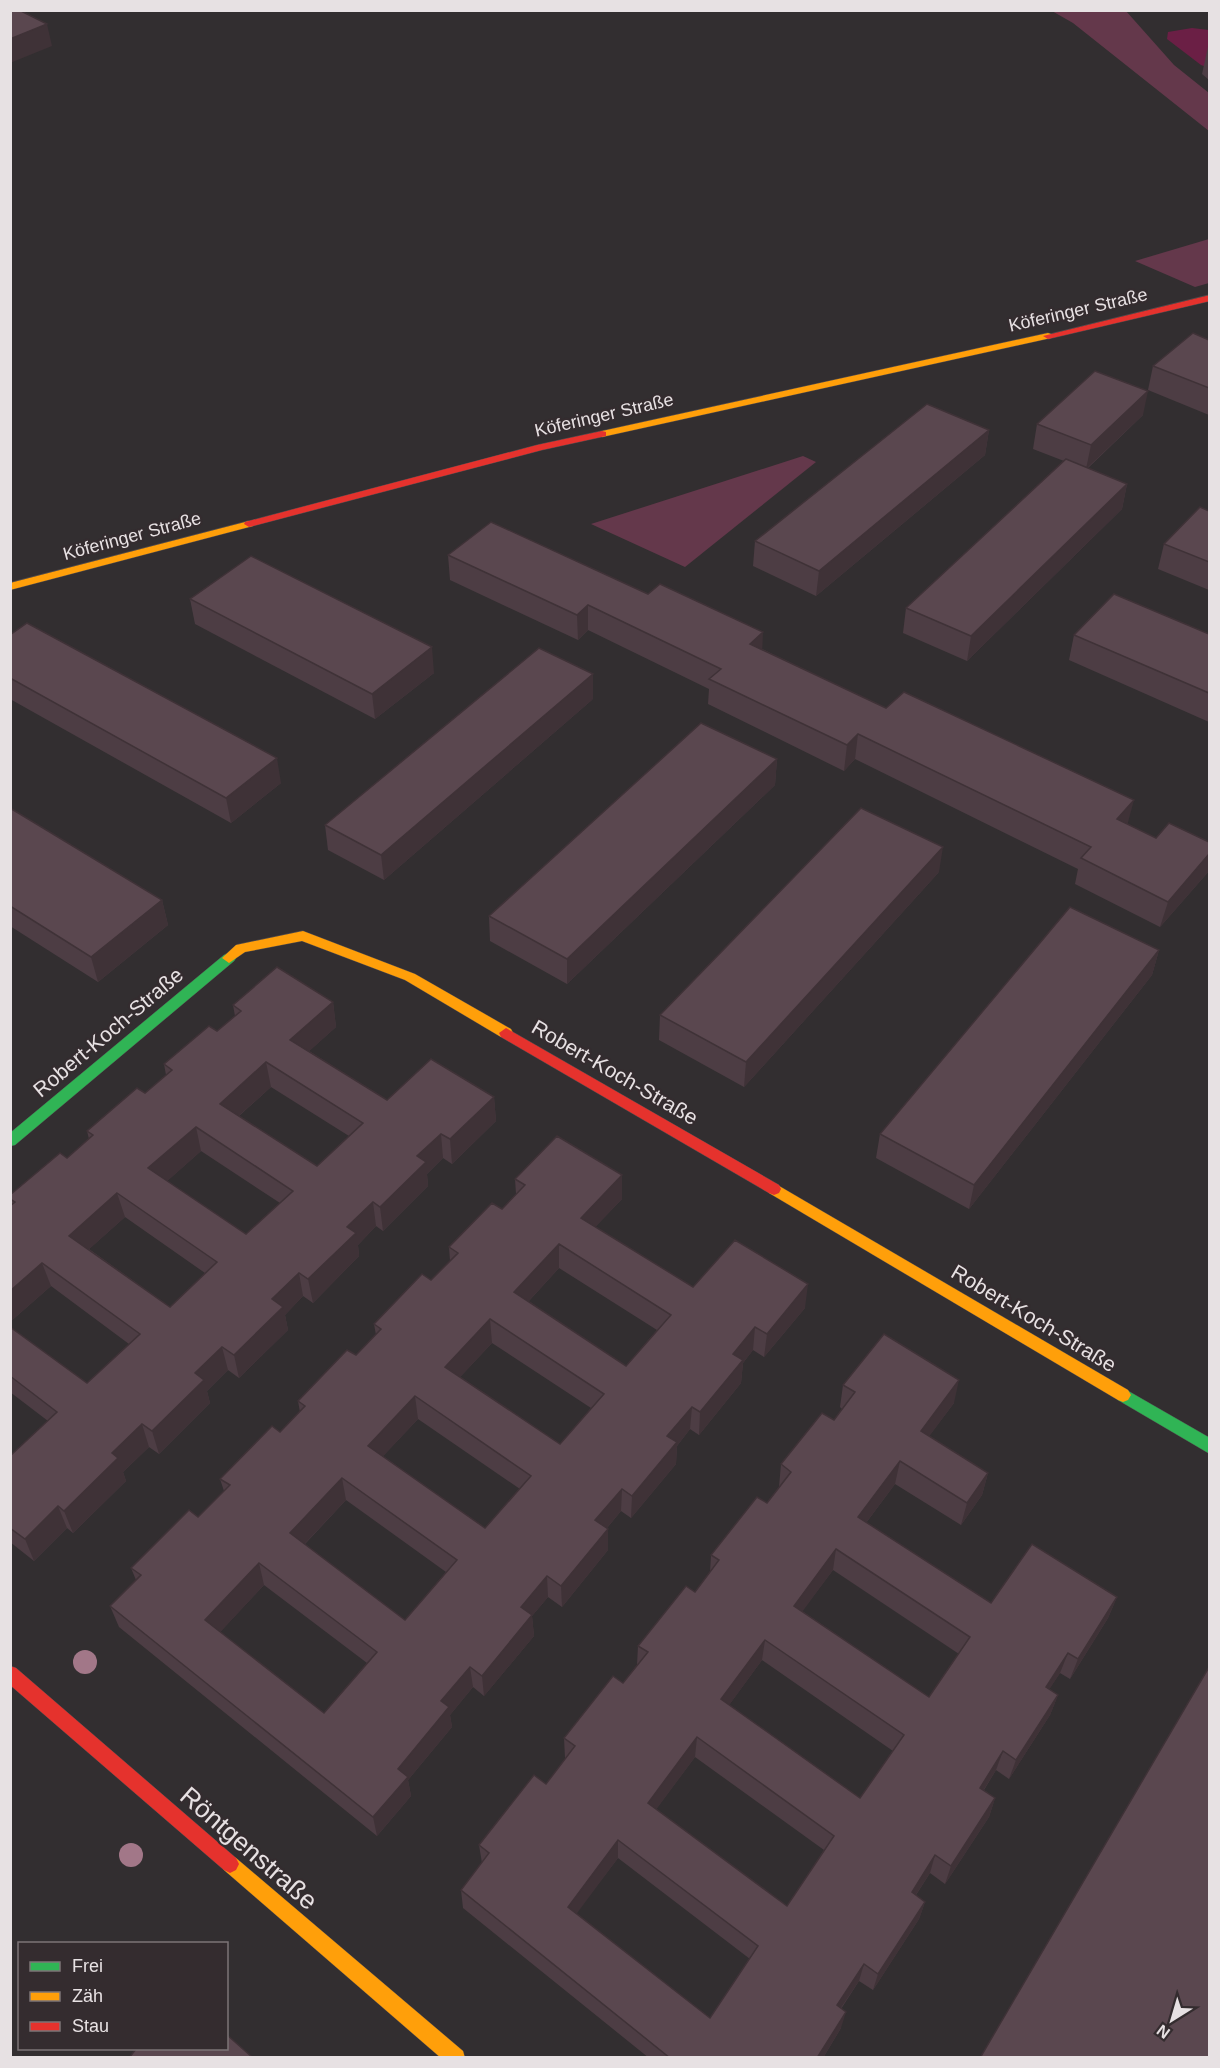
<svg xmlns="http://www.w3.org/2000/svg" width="1220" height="2068" font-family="Helvetica,sans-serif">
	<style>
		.green { fill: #64384b }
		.water { fill: #6b1f45 }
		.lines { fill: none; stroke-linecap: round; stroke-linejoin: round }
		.fast-casing { stroke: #504b4d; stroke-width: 1 }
		.slow-casing { stroke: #504b4d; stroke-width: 1 }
		.jam-casing { stroke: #504b4d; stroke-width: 1 }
		.fast { fill: #30b455; fill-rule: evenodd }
		.slow { fill: #ff9f0a; fill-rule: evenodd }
		.jam { fill: #e5322d; fill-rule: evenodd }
		.tree { fill: #a27788 }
		.wall { fill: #4d3d44; fill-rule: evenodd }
		.shaded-wall { fill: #3f3237 }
		.building { fill: #5a474f; stroke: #3f3237; stroke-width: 1.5; fill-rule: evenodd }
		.labels { text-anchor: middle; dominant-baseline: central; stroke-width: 4.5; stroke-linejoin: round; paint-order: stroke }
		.far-street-label { font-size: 18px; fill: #e7e1e3; stroke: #342c2f }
		.street-label { font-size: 21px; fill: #e7e1e3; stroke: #342c2f }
		.near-street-label { font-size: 26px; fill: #e7e1e3; stroke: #342c2f }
	</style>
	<rect width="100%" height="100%" fill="#322e30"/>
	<!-- green -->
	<g class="green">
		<polygon points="1052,11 1126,11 1174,65 1209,93 1209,131 1073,23"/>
		<polygon points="1209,239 1209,283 1195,287 1135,261"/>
		<polygon points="803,456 816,462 685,567 591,524"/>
	</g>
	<!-- water -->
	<polygon class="water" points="1192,28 1209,30 1209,68 1201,65 1167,39 1168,32"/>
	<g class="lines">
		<defs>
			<g id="fast">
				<polygon points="229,953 236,958 234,961 15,1145 10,1146 10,1133 224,955"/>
				<polygon points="1123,1388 1210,1438 1210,1454 1118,1400 1115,1395 1118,1390"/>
			</g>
			<g id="slow">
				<polygon points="1048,333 1051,334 1051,338 602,437 597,434 602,431"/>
				<polygon points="249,521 254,524 253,526 10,590 10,583"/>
				<polygon points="303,931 415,974 511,1029 513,1033 511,1037 501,1037 405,980 302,941 245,952 229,963 222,958 236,945"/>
				<polygon points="774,1183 1128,1390 1131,1395 1128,1400 1123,1402 1118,1400 769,1193 767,1189 769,1185"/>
				<polygon points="230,1855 236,1858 463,2051 465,2058 441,2058 224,1870 221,1864 224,1858"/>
			</g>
			<g id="jam">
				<polygon points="1210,295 1210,301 1048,339 1043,336"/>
				<polygon points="602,431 606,432 606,436 542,450 249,527 244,524 245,522 537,445"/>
				<polygon points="506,1028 779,1185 781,1189 779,1193 774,1195 769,1193 501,1037 499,1033"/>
				<polygon points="10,1666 16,1668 236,1858 239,1864 236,1870 230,1873 224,1870 10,1685"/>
			</g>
		</defs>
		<!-- fast casing -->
		<use href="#fast" class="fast-casing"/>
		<!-- slow casing -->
		<use href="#slow" class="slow-casing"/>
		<!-- jam casing -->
		<use href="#jam" class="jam-casing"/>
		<!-- fast -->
		<use href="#fast" class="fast"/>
		<!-- slow -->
		<use href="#slow" class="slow"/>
		<!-- jam -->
		<use href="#jam" class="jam"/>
	</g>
	<!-- trees -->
	<g class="tree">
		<circle cx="85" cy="1662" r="12"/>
		<circle cx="131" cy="1855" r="12"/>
	</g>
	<!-- wall -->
	<g class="wall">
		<polygon points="1209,42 1209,80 1202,74"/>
		<polygon points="1209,340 1209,415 1148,390 1153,366"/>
		<polygon points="1143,415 1088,468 1127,484 1122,509 967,661 903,633 906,608 1064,461 1033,449 1037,424"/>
		<polygon points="989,430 985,455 816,596 753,566 755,541"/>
		<polygon points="1209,511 1209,590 1158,569 1164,544"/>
		<polygon points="448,555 762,649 1128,824 1209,871 1160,927 1075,884 1078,869 855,759 844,771 708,704 709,689 588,630 578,640 450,580"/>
		<polygon points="190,599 434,673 375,719 195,624"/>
		<polygon points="1209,634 1209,722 1069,660 1074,635"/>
		<polygon points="10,635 281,783 231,823 10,699"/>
		<polygon points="593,699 384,880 328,850 325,825"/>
		<polygon points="777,759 775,785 567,984 490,941 489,916"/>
		<polygon points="10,808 162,900 168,925 98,982 10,926"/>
		<polygon points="939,872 744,1087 659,1040 660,1015"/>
		<polygon points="1159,950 1152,975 969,1209 876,1158 880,1134"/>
		<path d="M333,1002L336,1027L309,1051L387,1100L494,1097L496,1121L452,1164L443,1158L427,1174L428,1186L383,1231L376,1226L358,1245L359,1256L313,1303L303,1296L285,1315L288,1330L239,1378L228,1370L207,1391L210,1403L159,1454L149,1447L123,1472L126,1481L73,1533L67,1528L34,1561L10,1542V1456L48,1421L10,1392V1327L87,1383L129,1344L51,1286L10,1322V1195L67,1158L89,1139L87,1131L145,1093L166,1075L164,1064L217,1031L235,1016L233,1005ZM271,1087L349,1136L317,1166L239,1116ZM201,1151L280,1203L246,1234L167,1181ZM125,1217L205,1273L170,1307L89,1249Z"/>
		<path d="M622,1175V1199L595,1227L693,1287L805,1308L764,1357L753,1350L743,1363L741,1383L699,1435L690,1429L677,1446L676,1464L631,1518L621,1511L607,1528L608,1550L562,1607L548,1597L532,1616L534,1636L484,1696L473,1687L450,1715L452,1727L408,1780L411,1796L377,1836L119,1627L110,1606L136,1580L131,1568L198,1517L224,1491L220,1479L280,1432L300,1412L298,1401L356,1355L376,1335L374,1324L431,1280L450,1261L449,1247L502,1209L516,1194L515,1179ZM559,1268L657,1330L626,1366L528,1302ZM492,1343L591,1408L560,1444L460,1377ZM418,1419L520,1489L485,1528L383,1456ZM346,1500L446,1572L405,1620L305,1544ZM264,1585L367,1663L324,1713L220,1632Z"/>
		<path d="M843,1385L954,1403L929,1436L988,1473L982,1495L961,1525L895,1484L866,1523L991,1603L1117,1597L1108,1618L1070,1679L1060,1673L1049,1689L1058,1695L1050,1715L1009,1779L996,1770L984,1790L995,1798L989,1817L945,1884L930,1873L916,1895L925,1902L919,1919L873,1990L859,1981L841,2009V2028L823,2058H649L463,1908L461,1890L482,1863L479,1845L546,1784L566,1758H565L564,1738L623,1683L637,1665L638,1646L695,1592L710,1573L711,1555L767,1503L779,1487L781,1464L834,1420L842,1409L840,1407ZM833,1570L959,1654L929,1697L802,1611ZM762,1660L893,1751L860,1798L729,1705ZM695,1757L824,1850L787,1906L656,1809ZM618,1858L750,1959L710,2018L576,1913Z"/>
	</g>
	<!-- shaded-wall -->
	<g class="shaded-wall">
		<polygon points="47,24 52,46 10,63 10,39"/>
		<polygon points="1148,391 1143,415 1086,469 1091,445"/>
		<polygon points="989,430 985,455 816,596 819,571"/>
		<polygon points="1127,484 1122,509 967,661 971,636"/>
		<polygon points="588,605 588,630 578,640 577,615"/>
		<polygon points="763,632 762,657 750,644"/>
		<polygon points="432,647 434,673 375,719 372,694"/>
		<polygon points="593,674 593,699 384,880 381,855"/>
		<polygon points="858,734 855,759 844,771 847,745"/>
		<polygon points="277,758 281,783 231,823 226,798"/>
		<polygon points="777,759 775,785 567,984 567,959"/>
		<polygon points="1134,800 1127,826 1117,819"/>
		<polygon points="943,847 939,872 744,1087 746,1062"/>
		<polygon points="1209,854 1209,871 1160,927 1168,902"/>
		<polygon points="162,900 168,925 98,982 91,957"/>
		<polygon points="1159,950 1152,975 969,1209 974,1185"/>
		<polygon points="333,1002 336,1027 294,1065 290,1040"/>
		<polygon points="266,1062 271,1087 225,1128 220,1104"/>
		<polygon points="494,1097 496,1121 452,1164 450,1139"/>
		<polygon points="196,1127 201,1151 155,1192 148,1168"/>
		<polygon points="441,1134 443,1158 427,1174 428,1186 383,1231 380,1207 417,1156"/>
		<polygon points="622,1175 622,1199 581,1242 581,1218"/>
		<polygon points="117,1193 125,1217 77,1260 69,1236"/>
		<polygon points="373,1202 376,1226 358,1245 359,1256 313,1303 308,1279 347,1227"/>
		<polygon points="559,1244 559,1268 515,1316 514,1292"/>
		<polygon points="42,1263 51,1286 10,1322 10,1291"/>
		<polygon points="299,1273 303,1296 285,1315 288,1330 239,1378 234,1355 272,1299"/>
		<polygon points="808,1284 805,1308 764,1357 767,1334"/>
		<polygon points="490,1319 492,1343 448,1390 445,1367"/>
		<polygon points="755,1327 753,1350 743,1363 741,1383 699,1435 700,1412 733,1354"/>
		<polygon points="222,1347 228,1370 207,1391 210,1403 159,1454 152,1431 195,1373"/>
		<polygon points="959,1380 954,1403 916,1454 921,1431"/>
		<polygon points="415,1396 418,1419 372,1468 368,1446"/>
		<polygon points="692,1407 690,1429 677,1446 676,1464 631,1518 632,1496 667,1436"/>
		<polygon points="142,1424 149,1447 123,1472 126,1481 73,1533 64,1511 112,1453"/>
		<polygon points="900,1461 895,1484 854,1539 858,1517"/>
		<polygon points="988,1473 982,1495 961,1525 967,1503"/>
		<polygon points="342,1478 346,1500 295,1554 290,1533"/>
		<polygon points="622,1489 621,1511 596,1541 595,1520"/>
		<polygon points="58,1506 67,1528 34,1561 25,1539"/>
		<polygon points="608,1529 608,1550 562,1607 561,1586"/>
		<polygon points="836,1549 833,1570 791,1627 794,1606"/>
		<polygon points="259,1563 264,1585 212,1641 205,1620"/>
		<polygon points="547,1576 548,1597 532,1616 534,1636 484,1696 482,1676 521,1607"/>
		<polygon points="1117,1597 1108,1618 1070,1679 1078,1659"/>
		<polygon points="765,1640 762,1660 719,1719 721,1699"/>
		<polygon points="1068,1653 1060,1673 1038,1707 1046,1687"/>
		<polygon points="470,1667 473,1687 450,1715 452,1727 408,1780 411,1796 377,1836 373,1817 398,1769 441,1701"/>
		<polygon points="1058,1695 1050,1715 1009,1779 1016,1760"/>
		<polygon points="697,1737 695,1757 647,1822 648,1803"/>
		<polygon points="1003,1751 996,1770 973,1807 980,1788"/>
		<polygon points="995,1798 989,1817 945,1884 951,1866"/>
		<polygon points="618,1840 618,1858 569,1924 568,1907"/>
		<polygon points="935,1855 930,1873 906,1910 912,1892"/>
		<polygon points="925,1902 919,1919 873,1990 878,1974"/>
		<polygon points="864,1964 859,1981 832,2021 837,2005"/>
		<polygon points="846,2012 841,2028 823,2058 817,2058"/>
	</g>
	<!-- building -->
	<g class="building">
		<polygon points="10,10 19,10 47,24 10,39"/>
		<polygon points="1193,333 1209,340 1209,388 1153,366"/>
		<polygon points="1095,371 1148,391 1091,445 1037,424"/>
		<polygon points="927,404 989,430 819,571 755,541"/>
		<polygon points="1066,459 1127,484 971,636 906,608"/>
		<polygon points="1200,507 1209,511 1209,562 1164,544"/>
		<polygon points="491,522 648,594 660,584 763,632 750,644 886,708 904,692 1134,800 1117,819 1156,838 1169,823 1209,842 1209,854 1168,902 1081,858 1091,847 858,734 847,745 709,679 721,669 588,605 577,615 448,555"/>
		<polygon points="251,556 432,647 372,694 190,599"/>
		<polygon points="1114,594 1209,634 1209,693 1074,635"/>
		<polygon points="27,623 277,758 226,798 10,678 10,635"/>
		<polygon points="539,648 593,674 381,855 325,825"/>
		<polygon points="701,723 777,759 567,959 489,916"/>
		<polygon points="10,808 162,900 91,957 10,906"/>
		<polygon points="861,808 943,847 746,1062 660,1015"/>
		<polygon points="1070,907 1159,950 974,1185 880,1134"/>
		<path d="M277,967L333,1002L290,1040L387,1100L431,1059L494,1097L450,1139L441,1134L417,1156L426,1162L380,1207L373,1202L347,1227L356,1233L308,1279L299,1273L272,1299L283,1307L234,1355L222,1347L195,1373L204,1380L152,1431L142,1424L112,1453L118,1458L64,1511L58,1506L25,1539L10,1528V1456L57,1412L10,1376V1327L87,1383L140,1334L42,1263L10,1291V1206L15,1202L10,1199V1195L60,1153L67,1158L93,1135L87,1131L137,1088L145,1093L172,1070L164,1064L209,1026L217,1031L241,1011L233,1005ZM266,1062L363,1123L317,1166L220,1104ZM196,1127L293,1191L246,1234L148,1168ZM117,1193L217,1262L170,1307L69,1236Z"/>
		<path d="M557,1136L622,1175L581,1218L693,1287L735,1240L808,1284L767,1334L755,1327L733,1354L743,1360L700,1412L692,1407L667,1436L677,1442L632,1496L622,1489L595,1520L608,1529L561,1586L547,1576L521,1607L532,1615L482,1676L470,1667L441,1701L449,1707L398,1769L408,1777L373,1817L110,1606L141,1575L131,1568L189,1510L198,1517L230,1485L220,1479L272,1426L280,1432L305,1406L298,1401L347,1350L356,1355L381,1329L374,1324L422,1274L431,1280L458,1253L449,1247L492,1203L502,1209L525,1185L515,1179ZM559,1244L671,1315L626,1366L514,1292ZM490,1319L604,1394L560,1444L445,1367ZM415,1396L531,1476L485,1528L368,1446ZM342,1478L457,1560L405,1620L290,1533ZM259,1563L377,1652L324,1713L205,1620Z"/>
		<path d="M884,1334L959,1380L921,1431L988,1473L967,1503L900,1461L858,1517L991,1603L1032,1544L1117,1597L1078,1659L1068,1653L1046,1687L1058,1695L1016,1760L1003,1751L980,1788L995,1798L951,1866L935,1855L912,1892L925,1902L878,1974L864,1964L837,2005L846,2012L817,2058H670L461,1890L489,1853L479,1845L534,1775L546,1784L575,1746L564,1738L613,1676L623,1683L648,1652L638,1646L686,1586L695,1592L719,1560L711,1555L757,1497L767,1503L791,1472L781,1464L822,1413L834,1420L855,1392L843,1385ZM836,1549L970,1637L929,1697L794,1606ZM765,1640L904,1735L860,1798L721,1699ZM697,1737L834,1836L787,1906L648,1803ZM618,1840L758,1946L710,2018L568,1907Z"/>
		<polygon points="1209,1667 1209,2058 980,2058"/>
		<polygon points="226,2034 253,2058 129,2058 136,2049 226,2049"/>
	</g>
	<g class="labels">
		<!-- far-street labels -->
		<g class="far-street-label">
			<text transform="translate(1078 310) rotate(-13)">Köferinger Straße</text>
			<text transform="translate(604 415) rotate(-13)">Köferinger Straße</text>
			<text transform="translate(132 536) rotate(-15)">Köferinger Straße</text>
		</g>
		<!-- street labels -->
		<g class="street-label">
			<text transform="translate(108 1032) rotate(-40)">Robert-Koch-Straße</text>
			<text transform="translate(615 1072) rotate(30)">Robert-Koch-Straße</text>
			<text transform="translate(1034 1318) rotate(31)">Robert-Koch-Straße</text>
		</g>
		<!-- near-street labels -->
		<g class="near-street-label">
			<text transform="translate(249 1848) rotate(41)">Röntgenstraße</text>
		</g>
	</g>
	<!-- border -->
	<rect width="1220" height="2068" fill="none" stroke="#e7e1e3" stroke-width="24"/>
	<!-- legend -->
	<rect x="18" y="1942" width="210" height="108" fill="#342c2f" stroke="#7c7477" stroke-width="1.5"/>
	<rect x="30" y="1962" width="30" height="9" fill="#30b455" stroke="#7c7477" stroke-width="1.5"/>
	<text x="72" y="1972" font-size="18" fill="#e7e1e3">Frei</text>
	<rect x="30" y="1992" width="30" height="9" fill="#ff9f0a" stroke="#7c7477" stroke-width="1.5"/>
	<text x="72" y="2002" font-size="18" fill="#e7e1e3">Zäh</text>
	<rect x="30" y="2022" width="30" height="9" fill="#e5322d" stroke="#7c7477" stroke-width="1.5"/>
	<text x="72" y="2032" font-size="18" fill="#e7e1e3">Stau</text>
	<!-- north arrow -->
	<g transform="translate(1172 2020) rotate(217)" stroke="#342c2f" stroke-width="4.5" paint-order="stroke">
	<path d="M0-4.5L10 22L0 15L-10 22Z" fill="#e7e1e3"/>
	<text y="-9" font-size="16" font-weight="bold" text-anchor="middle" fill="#e7e1e3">N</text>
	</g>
</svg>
